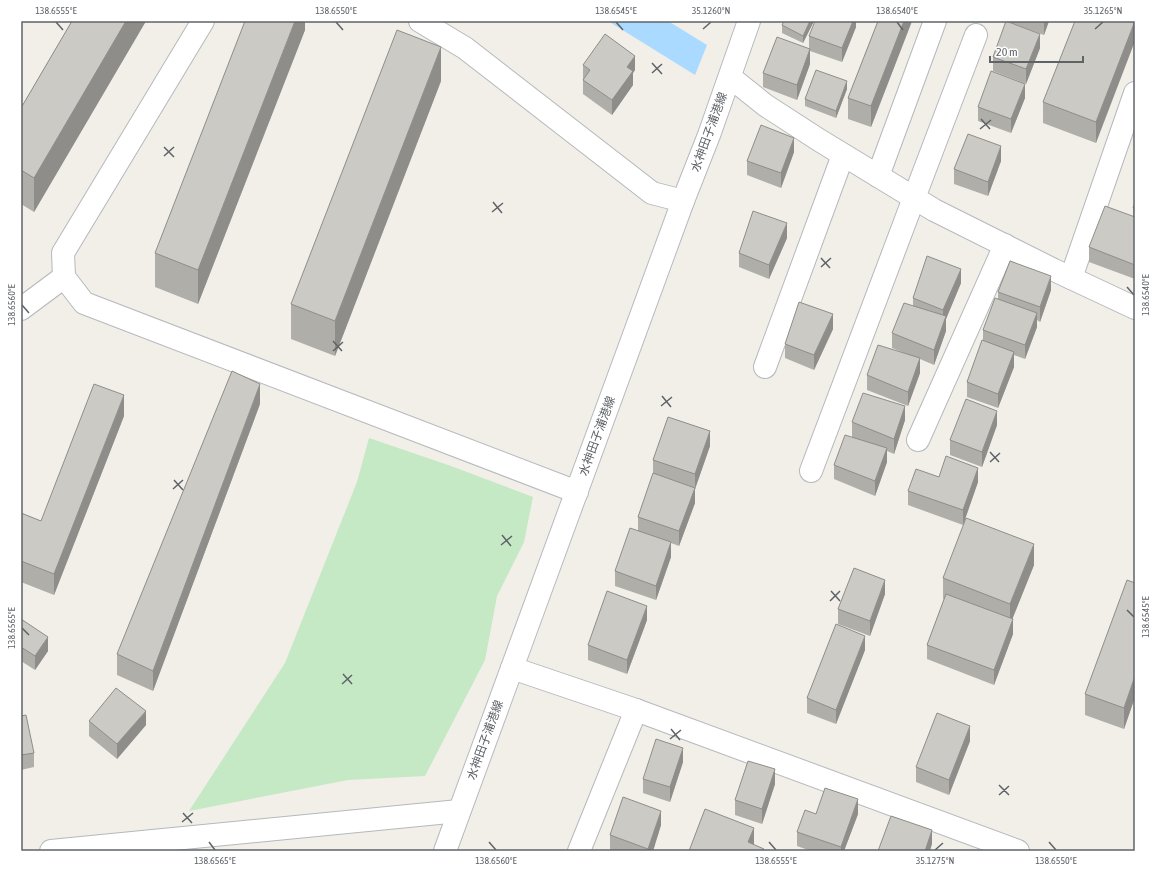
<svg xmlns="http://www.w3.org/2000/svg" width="1156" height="872" font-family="'Asap Condensed','Noto Sans JP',sans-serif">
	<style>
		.green { fill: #c5e8c5 }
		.water { fill: #aadaff }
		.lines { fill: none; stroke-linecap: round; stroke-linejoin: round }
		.street-casing { stroke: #b5b8bc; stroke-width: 24 }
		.secondary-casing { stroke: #b6babf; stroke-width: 24 }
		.street { stroke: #fff; stroke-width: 22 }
		.secondary { stroke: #fff; stroke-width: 22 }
		.wall { fill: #afaea9 }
		.shaded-wall { fill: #8f8d8a }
		.building { fill: #cccac5; stroke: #8f8d8a }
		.ticks { fill: none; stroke: #5f6368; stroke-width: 1.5 }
		.labels { text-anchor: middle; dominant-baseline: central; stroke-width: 4; stroke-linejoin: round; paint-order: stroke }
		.street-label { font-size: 12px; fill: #5f6368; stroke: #fff }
		.neatline { fill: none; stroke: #5f6368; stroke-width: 1.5 }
		.ticks-label { font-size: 10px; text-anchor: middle; fill: #5f6368 }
	</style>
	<rect width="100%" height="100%" fill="#f1efe8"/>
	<!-- green -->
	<polygon class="green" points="369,438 451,466 533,497 524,542 497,596 485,660 425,776 348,780 189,811 285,663 357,482"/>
	<!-- water -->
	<polygon class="water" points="608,21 668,21 707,45 695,75"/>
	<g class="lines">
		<defs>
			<g id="street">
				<polyline points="203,21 63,253 64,277 84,303 577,492"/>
				<polyline points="420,21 465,48 652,193 683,201"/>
				<polyline points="730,77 765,105 819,140 934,210 1054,270 1135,308"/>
				<polyline points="878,176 935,21"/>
				<polyline points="1071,278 1135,93"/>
				<polyline points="21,309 64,277"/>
				<polyline points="765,367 843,155"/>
				<polyline points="918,440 1005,245"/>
				<polyline points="811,471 914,198 976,35"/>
				<polyline points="512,668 636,710 1018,851"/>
				<polyline points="51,851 459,811"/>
				<polyline points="579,851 636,710"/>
			</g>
			<polyline id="secondary" points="445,851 683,201 709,135 749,21"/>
		</defs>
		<!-- street casing -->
		<use href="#street" class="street-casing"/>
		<!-- secondary casing -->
		<use href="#secondary" class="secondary-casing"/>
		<!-- street -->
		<use href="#street" class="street"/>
		<!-- secondary -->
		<use href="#secondary" class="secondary"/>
	</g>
	<!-- wall -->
	<g class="wall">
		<polygon points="72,21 146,21 34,212 21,204 21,108"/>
		<polygon points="305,21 305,30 198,304 155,287 155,253"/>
		<polygon points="814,21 803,43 782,33 782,25"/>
		<polygon points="856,21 856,27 842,62 810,51 810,64 797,100 763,87 763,73 809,49 809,36"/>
		<polygon points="878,21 912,21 871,127 848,119 848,98"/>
		<polygon points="1006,21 1049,21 1044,35"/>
		<polygon points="1135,21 1096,143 1043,123 1043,102"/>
		<polygon points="1040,48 1026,84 993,71 993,57"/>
		<polygon points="583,65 635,70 633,73 633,85 612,115 583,94"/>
		<polygon points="441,81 335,356 291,339 291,304"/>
		<polygon points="847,89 836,118 805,106 805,99"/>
		<polygon points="1025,98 1011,133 978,121 978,107"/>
		<polygon points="794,152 781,188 747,175 747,161"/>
		<polygon points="1001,161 988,196 954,184 954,169"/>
		<polygon points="1135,202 1135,279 1089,262 1089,247 1133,216 1133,208"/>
		<polygon points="787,238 769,279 739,267 739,253"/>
		<polygon points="961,283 946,319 946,331 934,365 920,359 920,373 908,406 867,390 867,375 914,357 892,348 892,333 913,306 913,298"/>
		<polygon points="1051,290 1040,322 1037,320 1037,327 1025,359 1014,355 1014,367 998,408 967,397 967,382 983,340 983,330 998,299 998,292"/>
		<polygon points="833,329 814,370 785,358 785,344"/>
		<polygon points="260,404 153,691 117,675 117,654"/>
		<polygon points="124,416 54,595 21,582 21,513 41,521"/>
		<polygon points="905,420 894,454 887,451 887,462 875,496 834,479 834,465 852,437 852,422"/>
		<polygon points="997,425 982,467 950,455 950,440"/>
		<polygon points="710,446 695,489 695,503 679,546 671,543 671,557 656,600 615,586 615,571 638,531 638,517 653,474 653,460"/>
		<polygon points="939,477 978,482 963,525 908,505 908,491"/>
		<polygon points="1034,565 1012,619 1013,634 994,685 927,659 927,645 944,599 943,599 943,578"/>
		<polygon points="1135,583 1135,697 1124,729 1085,715 1085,694"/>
		<polygon points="885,594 870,636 838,624 838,609"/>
		<polygon points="21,619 48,651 35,670 21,661"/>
		<polygon points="647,620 627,674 588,660 588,645"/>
		<polygon points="865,650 836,724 807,713 807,698"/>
		<polygon points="21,716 34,753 34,767 21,770"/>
		<polygon points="89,721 146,725 117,759 89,736"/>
		<polygon points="970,741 949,795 916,782 916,767"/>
		<polygon points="683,762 670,802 643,793 643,779"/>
		<polygon points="775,784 762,824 735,815 735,800"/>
		<polygon points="816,814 858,814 844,851 811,851 797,846 797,832"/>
		<polygon points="661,825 653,851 613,851 610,850 610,835"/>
	</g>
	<!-- shaded-wall -->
	<g class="shaded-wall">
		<polygon points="126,21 146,21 34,212 34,178"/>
		<polygon points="295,21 305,21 305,30 198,304 198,270"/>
		<polygon points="810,21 814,21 803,43 803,36"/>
		<polygon points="853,21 856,21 856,27 842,62 842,48"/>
		<polygon points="904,21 912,21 871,127 871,106"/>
		<polygon points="1044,21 1049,21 1044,35"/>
		<polygon points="1135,21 1135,41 1096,143 1096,122"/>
		<polygon points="1040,34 1040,48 1026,84 1026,69"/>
		<polygon points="441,47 441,81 335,356 335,321"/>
		<polygon points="810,49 810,64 797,100 797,85"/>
		<polygon points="635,56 635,70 633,73 633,85 612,115 612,100 627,67"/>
		<polygon points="847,81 847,89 836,118 836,111"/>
		<polygon points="1025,84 1025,98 1011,133 1011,119"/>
		<polygon points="794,138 794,152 781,188 781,173"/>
		<polygon points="1001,146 1001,161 988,196 988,182"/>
		<polygon points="787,223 787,238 769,279 769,265"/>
		<polygon points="961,269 961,283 946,319 946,331 934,365 934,350 943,324 943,310"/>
		<polygon points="1051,276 1051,290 1040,322 1040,307"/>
		<polygon points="1037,313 1037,327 1025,359 1025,345"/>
		<polygon points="833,314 833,329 814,370 814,355"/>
		<polygon points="1014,352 1014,367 998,408 998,394"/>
		<polygon points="920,358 920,373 908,406 908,392"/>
		<polygon points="260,384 260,404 153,691 153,671"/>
		<polygon points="124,395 124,416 54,595 54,574"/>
		<polygon points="905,406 905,420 894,454 894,439"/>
		<polygon points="997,411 997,425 982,467 982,452"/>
		<polygon points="710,431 710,446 695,489 695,503 679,546 679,531 695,488 695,474"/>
		<polygon points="887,448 887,462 875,496 875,481"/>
		<polygon points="978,468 978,482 963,525 963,510"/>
		<polygon points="671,542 671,557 656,600 656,586"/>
		<polygon points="1034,544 1034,565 1010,625 1010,604"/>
		<polygon points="885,580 885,594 870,636 870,621"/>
		<polygon points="647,606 647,620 627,674 627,660"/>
		<polygon points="1013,619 1013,634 994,685 994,670"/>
		<polygon points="865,636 865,650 836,724 836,710"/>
		<polygon points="48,637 48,651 35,670 35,656"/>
		<polygon points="1135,676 1135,697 1124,729 1124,708"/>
		<polygon points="146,711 146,725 117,759 117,744"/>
		<polygon points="970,726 970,741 949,795 949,780"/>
		<polygon points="683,748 683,762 670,802 670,787"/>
		<polygon points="775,769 775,784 762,824 762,809"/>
		<polygon points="858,799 858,814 844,851 841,851 841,847"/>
		<polygon points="661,811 661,825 653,851 648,851 648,849"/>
		<polygon points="754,828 754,848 748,842"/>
		<polygon points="932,830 932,844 930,851 925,851"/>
	</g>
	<!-- building -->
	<g class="building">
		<polygon points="72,21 126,21 34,178 21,170 21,108"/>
		<polygon points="245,21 295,21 198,270 155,253"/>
		<polygon points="784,21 810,21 803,36 782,25"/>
		<polygon points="815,21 853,21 842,48 809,36"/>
		<polygon points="878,21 904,21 871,106 848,98"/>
		<polygon points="1006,21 1040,34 1026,69 993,57"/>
		<polygon points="1075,21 1135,21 1096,122 1043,102"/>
		<polygon points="397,30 441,47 335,321 291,304"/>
		<polygon points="605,34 635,56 627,67 633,71 612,100 583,80 590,70 583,65"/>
		<polygon points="777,37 810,49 797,85 763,73"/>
		<polygon points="816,70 847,81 836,111 805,99"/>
		<polygon points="991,71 1025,84 1011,119 978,107"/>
		<polygon points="761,125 794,138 781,173 747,161"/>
		<polygon points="968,134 1001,146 988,182 954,169"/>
		<polygon points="1135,202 1135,209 1133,208"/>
		<polygon points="1105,206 1135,217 1135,265 1089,247"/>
		<polygon points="753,211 787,223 769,265 739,253"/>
		<polygon points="927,256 961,269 943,310 913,298"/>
		<polygon points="1010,261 1051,276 1040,307 998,292"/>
		<polygon points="995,298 1037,313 1025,345 983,330"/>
		<polygon points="799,302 833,314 814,355 785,344"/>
		<polygon points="904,303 946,316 934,350 892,333"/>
		<polygon points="982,340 1014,352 998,394 967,382"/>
		<polygon points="878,345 920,358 908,392 867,375"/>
		<polygon points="232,371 260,384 153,671 117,654"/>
		<polygon points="94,384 124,395 54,574 21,561 21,513 41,521"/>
		<polygon points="863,393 905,406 894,439 852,422"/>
		<polygon points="966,399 997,411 982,452 950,440"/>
		<polygon points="668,417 710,431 695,474 653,460"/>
		<polygon points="845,435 887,448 875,481 834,465"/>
		<polygon points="946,456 978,468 963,510 908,491 916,469 939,477"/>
		<polygon points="653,473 695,488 679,531 638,517"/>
		<polygon points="966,518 1034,544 1010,604 943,578"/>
		<polygon points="630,528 671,542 656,586 615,571"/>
		<polygon points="854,568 885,580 870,621 838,609"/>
		<polygon points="1127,580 1135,583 1135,676 1124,708 1085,694"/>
		<polygon points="607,591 647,606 627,660 588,645"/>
		<polygon points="946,594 1013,619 994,670 927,645"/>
		<polygon points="21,619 48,637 35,656 21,647"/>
		<polygon points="836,624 865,636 836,710 807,698"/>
		<polygon points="116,688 146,711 117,744 89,721"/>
		<polygon points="937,713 970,726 949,780 916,767"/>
		<polygon points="26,715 34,753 21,755 21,716"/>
		<polygon points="656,739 683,748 670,787 643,779"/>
		<polygon points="748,761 775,769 762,809 735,800"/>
		<polygon points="825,788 858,799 841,847 797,832 805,810 816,814"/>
		<polygon points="623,797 661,811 648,849 610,835"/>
		<polygon points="705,809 754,828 748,842 764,849 763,851 689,851"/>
		<polygon points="891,816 932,830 925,851 878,851"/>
	</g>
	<!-- ticks -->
	<path class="ticks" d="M56,22L63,30M336,22L343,30M616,22L623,30M897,22L903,30M703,29L711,22M1095,29L1103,22M652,63L662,74M652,73L662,64M981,119L990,129M980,129L991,120M164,147L174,157M164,156L174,147M493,202L502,213M492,212L503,203M821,258L830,268M821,267L831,258M1127,287L1134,295M22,305L29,313M333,341L342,351M333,351L343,342M662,396L671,407M661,406L672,397M990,452L999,462M990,462L1000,453M174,480L183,490M173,489L183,480M502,535L511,546M501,545L512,536M831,591L840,601M830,601L840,591M1127,610L1134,617M22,628L29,635M343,674L352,684M342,684L352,675M671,729L680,740M670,739L681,730M999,785L1009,795M999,795L1009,786M183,813L192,823M182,822L193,813M209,842L215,850M489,842L496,850M769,842L776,850M1049,842L1056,850M935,850L943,843"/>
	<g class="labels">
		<!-- street labels -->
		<g class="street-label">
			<text transform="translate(709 132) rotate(-70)">水神田子浦港線</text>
			<text transform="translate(597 436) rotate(-70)">水神田子浦港線</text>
			<text transform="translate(485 740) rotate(-70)">水神田子浦港線</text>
		</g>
	</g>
	<!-- border -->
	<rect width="1156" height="872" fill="none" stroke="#ffffff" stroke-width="44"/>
	<!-- scale -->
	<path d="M990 56v6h93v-6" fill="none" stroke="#5f6368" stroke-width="2"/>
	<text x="996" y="56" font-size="12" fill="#5f6368" stroke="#ffffff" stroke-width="3" paint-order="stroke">20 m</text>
	<rect x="22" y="22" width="1112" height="828" class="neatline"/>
	<g class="ticks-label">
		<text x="56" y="14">138.6555°E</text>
		<text x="336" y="14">138.6550°E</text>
		<text x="616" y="14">138.6545°E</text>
		<text x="711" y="14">35.1260°N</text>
		<text x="897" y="14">138.6540°E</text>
		<text x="1103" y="14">35.1265°N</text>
		<text transform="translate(1145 295) rotate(-90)" y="4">138.6540°E</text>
		<text transform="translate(11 305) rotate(-90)" y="4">138.6560°E</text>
		<text transform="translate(1145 617) rotate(-90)" y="4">138.6545°E</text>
		<text transform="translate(11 628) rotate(-90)" y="4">138.6565°E</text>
		<text x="215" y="864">138.6565°E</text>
		<text x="496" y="864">138.6560°E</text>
		<text x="776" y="864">138.6555°E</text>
		<text x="935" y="864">35.1275°N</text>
		<text x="1056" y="864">138.6550°E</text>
	</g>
</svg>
